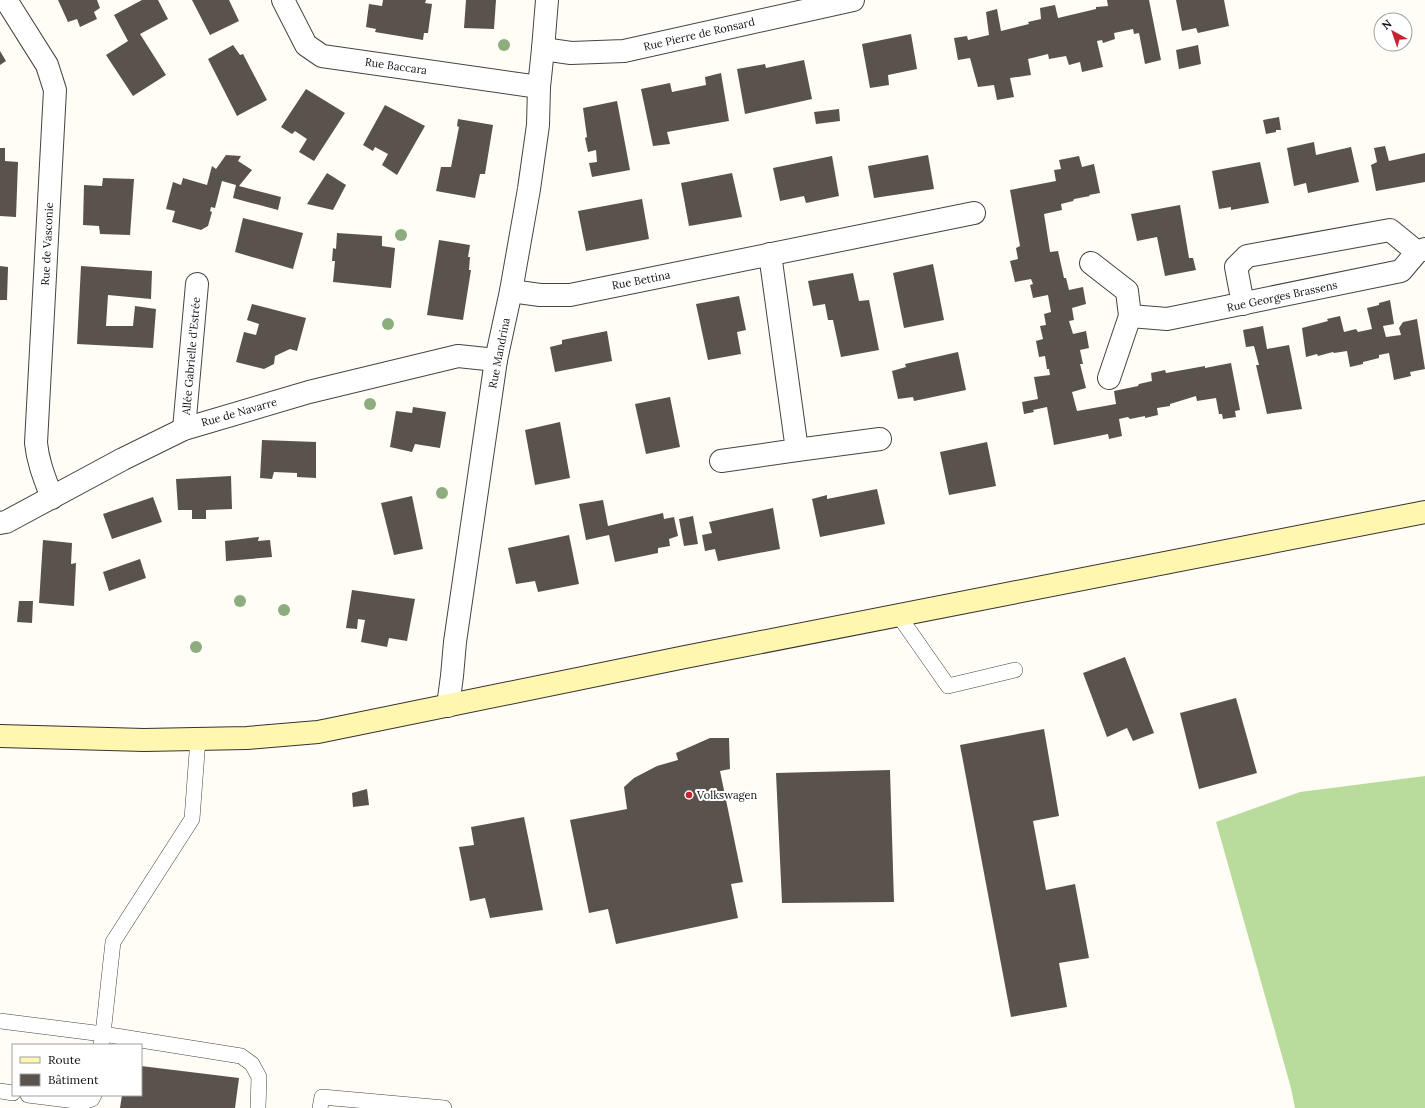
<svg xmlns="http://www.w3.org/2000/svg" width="1425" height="1108" font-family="Lora,serif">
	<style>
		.forest { fill: #b9dc9c }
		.building { fill: #5a524d }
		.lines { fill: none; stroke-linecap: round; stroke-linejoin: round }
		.lane-casing { stroke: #444; stroke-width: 16 }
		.street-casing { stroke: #444; stroke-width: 24 }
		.secondary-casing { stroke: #333; stroke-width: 24 }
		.lane { stroke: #fff; stroke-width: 15 }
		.street { stroke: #fff; stroke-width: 22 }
		.secondary { stroke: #fff6b0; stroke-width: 22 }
		.tree { fill: #8dad7f }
		.poi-dot { fill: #c4262e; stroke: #fff; stroke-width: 1.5 }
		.labels { text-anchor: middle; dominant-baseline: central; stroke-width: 4; stroke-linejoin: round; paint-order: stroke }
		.street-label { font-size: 11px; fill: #111; stroke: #fff }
		.poi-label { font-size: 11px; fill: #111; stroke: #fff; text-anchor: start }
	</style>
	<rect width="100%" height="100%" fill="#fffdf5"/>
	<!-- forest -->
	<polygon class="forest" points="1425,776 1425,1108 1295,1108 1291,1088 1216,822 1300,792"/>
	<!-- building -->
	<g class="building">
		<polygon points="58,0 97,0 100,8 94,12 97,19 80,27 77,19 68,22"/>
		<polygon points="142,0 158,0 168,19 140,34 166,75 133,96 106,55 128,41 114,15"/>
		<polygon points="192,0 229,0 239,21 210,35"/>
		<polygon points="383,0 426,0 425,3 432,4 428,33 424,33 423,40 375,32 376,29 366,27 369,4 382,6"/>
		<polygon points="466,0 496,0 494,29 464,28"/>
		<polygon points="1107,0 1149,0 1161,60 1145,64 1139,33 1134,34 1133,29 1114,33 1115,39 1103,43 1102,40 1097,41 1103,67 1082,72 1080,62 1069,65 1066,56 1049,59 1048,54 1028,59 1031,75 1010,78 1014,97 997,100 994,85 978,87 970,58 958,60 954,38 967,36 968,40 989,35 986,12 997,9 1001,31 1029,24 1028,22 1041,19 1040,8 1055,5 1058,18 1096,9 1096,7 1108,6"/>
		<polygon points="1176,0 1224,0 1229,26 1198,33 1196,28 1182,31"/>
		<polygon points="911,34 917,69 888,75 889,85 870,88 862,44"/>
		<polygon points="233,45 240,55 243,54 267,100 237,116 208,59"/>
		<polygon points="1198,45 1201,64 1179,69 1176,50"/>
		<polygon points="0,51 6,61 0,65"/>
		<polygon points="804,60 812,99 745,114 737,69 765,64 766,68"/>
		<polygon points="721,73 729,121 667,132 670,144 653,146 641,89 670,83 672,92 706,85 705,77"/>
		<polygon points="306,89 345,113 314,161 299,152 307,139 295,131 292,134 281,127"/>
		<polygon points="617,101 630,170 592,177 589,163 597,162 596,150 588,152 585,138 587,137 583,108"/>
		<polygon points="385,105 425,126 397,175 382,165 388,154 375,147 373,151 363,145"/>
		<polygon points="839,109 840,121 816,124 814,112"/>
		<polygon points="1279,117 1281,130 1276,130 1276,132 1266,134 1263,120"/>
		<polygon points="458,119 493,125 485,174 480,174 475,198 436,191 441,167 451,167 459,127 457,126"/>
		<polygon points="1314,142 1316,155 1351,147 1359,182 1308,193 1306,183 1294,186 1287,148"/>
		<polygon points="1385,146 1389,161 1425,153 1425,182 1376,191 1371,165 1377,162 1374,148"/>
		<polygon points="0,148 5,148 5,161 18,162 16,217 0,216"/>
		<polygon points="226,155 241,156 238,161 252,170 239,186 281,197 278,210 233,198 236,185 222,181 215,208 211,207 210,211 212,212 208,226 201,230 172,222 175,211 166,209 173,182 181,185 183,178 207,185 212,166 216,169"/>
		<polygon points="928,155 934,189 874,198 868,166"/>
		<polygon points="832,156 839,196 806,203 804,196 780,201 773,168"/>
		<polygon points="1079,156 1082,167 1094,164 1100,193 1089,195 1090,196 1074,199 1073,201 1061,204 1062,210 1044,214 1050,252 1058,251 1064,278 1066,278 1069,290 1083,287 1086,304 1072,308 1074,320 1069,321 1073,334 1086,331 1089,348 1080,350 1083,364 1080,364 1086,388 1072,392 1077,411 1116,404 1114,391 1138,386 1139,384 1152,381 1151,373 1165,370 1166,373 1205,366 1205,368 1231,363 1240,410 1235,411 1236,417 1223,419 1222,414 1219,414 1216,398 1197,401 1196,396 1170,404 1170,406 1157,408 1158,415 1145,418 1145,416 1130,419 1128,417 1119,419 1122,436 1109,439 1108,434 1054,445 1047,407 1033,410 1034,412 1024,414 1022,402 1038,399 1034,377 1050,375 1049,369 1047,369 1045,356 1039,357 1036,341 1043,339 1040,326 1046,325 1044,314 1051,312 1048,295 1033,298 1030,285 1033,284 1031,279 1015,282 1010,261 1018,259 1016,248 1020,246 1010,190 1056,181 1054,170 1061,169 1059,160"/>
		<polygon points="1260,162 1269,203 1231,210 1231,207 1219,209 1212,171"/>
		<polygon points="327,173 346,185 333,210 307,204"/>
		<polygon points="732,173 742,217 689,226 681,183"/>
		<polygon points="103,178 134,179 130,235 100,234 99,226 83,225 84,185 102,186"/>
		<polygon points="642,199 649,239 586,251 578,211"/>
		<polygon points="1180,205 1189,258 1193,258 1196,270 1165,276 1157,237 1137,241 1131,214"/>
		<polygon points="243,218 303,233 293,269 235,252"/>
		<polygon points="337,233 382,236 382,246 395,248 391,288 333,282 335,261 332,261 333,248 336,249"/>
		<polygon points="439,240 470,245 468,257 470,257 469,270 471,270 463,320 427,315"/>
		<polygon points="933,264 944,320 904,328 893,273"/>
		<polygon points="0,266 8,267 7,300 0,300"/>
		<polygon points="81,266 152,271 151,299 108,295 106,326 133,326 135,306 156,309 153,348 77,344"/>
		<polygon points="853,273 859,301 869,300 879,350 841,357 833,320 828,320 825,304 813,306 808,281"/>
		<polygon points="739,296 746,330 737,332 741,354 708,360 696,304"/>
		<polygon points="1390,300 1394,324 1383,326 1386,337 1401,335 1399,328 1403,322 1417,319 1425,369 1410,372 1411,376 1394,380 1389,353 1379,355 1379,358 1363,362 1363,364 1350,367 1347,351 1334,353 1333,352 1318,356 1317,354 1306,357 1302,328 1328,321 1327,319 1340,316 1344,332 1356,329 1358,332 1372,329 1367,308 1379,305 1379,303"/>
		<polygon points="252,304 306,318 297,351 290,349 275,356 274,364 264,369 236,362 244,332 256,335 259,324 247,320"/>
		<polygon points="1263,326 1267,349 1289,345 1302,409 1267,414 1256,365 1259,365 1254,346 1246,347 1243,330"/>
		<polygon points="607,331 612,361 555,372 550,347 562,344 562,340"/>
		<polygon points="958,352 966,390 914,401 913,397 898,399 892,371 906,367 905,364"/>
		<polygon points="670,397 680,447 646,454 635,404"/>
		<polygon points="413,407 446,412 440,448 415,444 412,452 390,447 396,411 412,413"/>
		<polygon points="560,422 570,478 535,485 525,430"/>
		<polygon points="262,440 316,442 316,478 297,477 297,473 274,472 272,479 260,478"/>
		<polygon points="987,442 996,486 949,495 940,452"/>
		<polygon points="231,476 232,509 206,510 206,519 192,519 192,510 178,510 176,479"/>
		<polygon points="877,489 885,524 820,537 812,499 827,495 827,499"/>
		<polygon points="412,496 423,549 394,555 381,503"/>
		<polygon points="153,497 162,522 112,539 103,514"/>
		<polygon points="603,500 608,526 663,513 664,519 674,517 678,536 669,539 670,546 658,548 658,553 615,562 609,535 586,540 579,504"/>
		<polygon points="773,508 780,549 718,561 715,549 705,551 702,535 712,533 709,522"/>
		<polygon points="693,516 698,544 684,546 679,519"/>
		<polygon points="569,535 579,584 538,592 535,581 516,584 508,548"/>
		<polygon points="259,537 258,541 270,540 272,557 226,561 225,541"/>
		<polygon points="43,540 72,543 71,564 76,563 74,606 39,603"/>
		<polygon points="140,559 146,578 109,591 103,572"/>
		<polygon points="352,590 415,599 407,641 389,638 387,647 361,642 365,620 358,619 357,629 346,628"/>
		<polygon points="19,601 33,601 32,623 17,622"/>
		<polygon points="1125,657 1154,733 1133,741 1127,728 1107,737 1083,673"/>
		<polygon points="1236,698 1257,773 1199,789 1180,713"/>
		<polygon points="1044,729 1059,816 1033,821 1046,890 1075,884 1089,958 1059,963 1067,1007 1011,1017 960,745"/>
		<polygon points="710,738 729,738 730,769 720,771 743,882 731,884 738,918 616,944 608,909 589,913 570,820 627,809 624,787 634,778 657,766 678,760 676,753"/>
		<polygon points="890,770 894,902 782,903 776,773"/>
		<polygon points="367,789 369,805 353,807 352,793"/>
		<polygon points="524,817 543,910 490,918 485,898 470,901 459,847 474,845 471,827"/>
		<polygon points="141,1066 239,1078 235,1108 120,1108 122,1095 141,1095"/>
	</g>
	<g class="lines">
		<defs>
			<g id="lane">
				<polyline points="899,616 948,686 1015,670"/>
				<polyline points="0,1021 103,1034 113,942 192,819 198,739"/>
				<polyline points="101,1045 103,1034 241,1056 252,1064 259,1077 258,1108"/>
				<polyline points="0,1091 13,1093"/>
				<polyline points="28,1095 83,1102 92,1099 94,1095"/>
				<polyline points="320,1108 322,1097 444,1108"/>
			</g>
			<g id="street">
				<path d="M6,0L47,65L55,90L36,443C38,463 45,479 52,498"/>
				<polyline points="283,0 306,45 322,56 539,87"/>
				<polyline points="543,49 571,53 624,51 853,0"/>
				<polyline points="1091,263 1127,291 1130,316 1109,378"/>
				<polyline points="511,291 540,295 570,295 974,213"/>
				<polyline points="1243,304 1236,267 1247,256 1390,230 1417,252"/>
				<polyline points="1130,316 1167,319 1401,271 1417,252 1425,249"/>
				<polyline points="184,429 197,284"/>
				<polyline points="797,450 880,439"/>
				<polyline points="721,461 797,450 770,254"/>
				<polyline points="0,523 6,522 123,459 184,429 309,392 458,356 496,360"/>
				<polyline points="448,706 452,676 455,642 496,360 511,291 529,189 538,125 539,87 543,49 547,0"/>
			</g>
			<polyline id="secondary" points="0,736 144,740 247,738 318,732 685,657 1425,512"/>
		</defs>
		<!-- lane casing -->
		<use href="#lane" class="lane-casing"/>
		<!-- street casing -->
		<use href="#street" class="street-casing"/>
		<!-- secondary casing -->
		<use href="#secondary" class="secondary-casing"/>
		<!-- lane -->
		<use href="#lane" class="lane"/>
		<!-- street -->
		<use href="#street" class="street"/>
		<!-- secondary -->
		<use href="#secondary" class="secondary"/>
	</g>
	<!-- trees -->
	<g class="tree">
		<circle cx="504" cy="45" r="6"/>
		<circle cx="401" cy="235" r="6"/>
		<circle cx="388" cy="324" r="6"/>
		<circle cx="370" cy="404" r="6"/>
		<circle cx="442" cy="493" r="6"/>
		<circle cx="240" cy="601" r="6"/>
		<circle cx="284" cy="610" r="6"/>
		<circle cx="196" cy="647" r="6"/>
	</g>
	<!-- markers -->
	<circle class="poi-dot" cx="689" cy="795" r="4"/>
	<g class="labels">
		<!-- street labels -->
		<g class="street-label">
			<text transform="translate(699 34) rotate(-13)">Rue Pierre de Ronsard</text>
			<text transform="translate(396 66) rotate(8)">Rue Baccara</text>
			<text transform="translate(47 244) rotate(-87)">Rue de Vasconie</text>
			<text transform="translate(641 280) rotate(-11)">Rue Bettina</text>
			<text transform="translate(1282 296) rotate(-12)">Rue Georges Brassens</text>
			<text transform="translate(499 353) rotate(-79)">Rue Mandrina</text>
			<text transform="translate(191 356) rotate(-85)">Allée Gabrielle d'Estrée</text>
			<text transform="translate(239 412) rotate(-16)">Rue de Navarre</text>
		</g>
		<!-- poi labels -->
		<g class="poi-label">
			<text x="697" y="795">Volkswagen</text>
		</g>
	</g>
	<!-- legend -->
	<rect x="12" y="1044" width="130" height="52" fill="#ffffff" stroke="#a0a0a0"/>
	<rect x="20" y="1057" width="20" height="6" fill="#fff6b0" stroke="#a0a0a0"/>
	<text x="48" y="1064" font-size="12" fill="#111111">Route</text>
	<rect x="20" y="1074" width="20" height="12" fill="#5a524d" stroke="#a0a0a0"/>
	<text x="48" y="1084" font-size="12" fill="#111111">Bâtiment</text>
	<!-- north arrow -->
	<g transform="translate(1393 32) rotate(320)"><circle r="19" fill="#ffffff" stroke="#a0a0a0"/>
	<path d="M0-3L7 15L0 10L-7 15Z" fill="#c4262e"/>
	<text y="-6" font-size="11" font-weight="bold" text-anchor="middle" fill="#111111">N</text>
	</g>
</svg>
